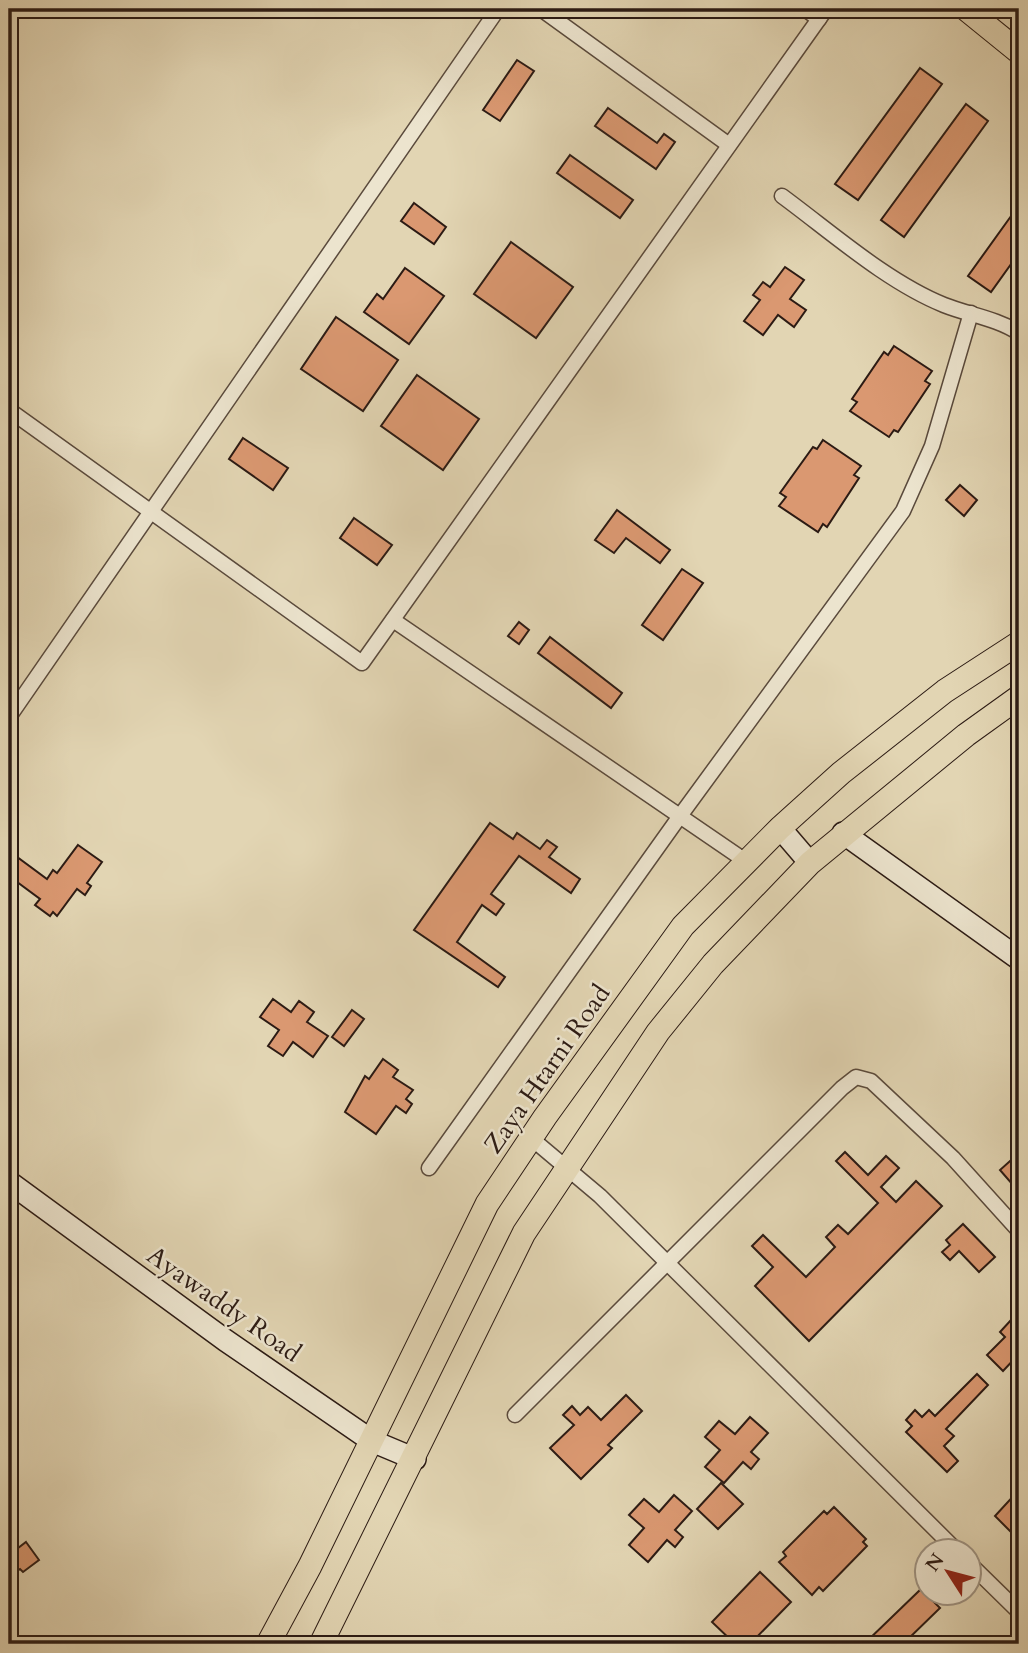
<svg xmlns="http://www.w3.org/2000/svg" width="1028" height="1653" font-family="Cardo,serif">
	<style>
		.building { fill: #da9871; stroke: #2c1b14; stroke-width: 2 }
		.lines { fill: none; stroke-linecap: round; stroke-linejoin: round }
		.street-casing { stroke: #5a4a3c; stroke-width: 17 }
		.secondary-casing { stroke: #2c1b14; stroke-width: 24 }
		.primary-casing { stroke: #2c1b14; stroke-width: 25 }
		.street { stroke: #ece4ce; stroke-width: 14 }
		.secondary { stroke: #ece4ce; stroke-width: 21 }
		.primary { stroke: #e2d5b3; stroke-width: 23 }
		.labels { text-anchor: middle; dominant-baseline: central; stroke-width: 5; stroke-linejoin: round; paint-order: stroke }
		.street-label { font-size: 26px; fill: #2c1b14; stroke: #ece4ce }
	</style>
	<rect width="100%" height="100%" fill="#e2d5b3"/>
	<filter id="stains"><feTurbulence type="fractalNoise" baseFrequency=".00286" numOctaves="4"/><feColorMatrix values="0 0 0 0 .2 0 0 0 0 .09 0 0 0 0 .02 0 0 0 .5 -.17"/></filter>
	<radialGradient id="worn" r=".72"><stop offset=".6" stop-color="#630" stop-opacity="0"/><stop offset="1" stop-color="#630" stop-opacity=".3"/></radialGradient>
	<!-- building -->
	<g class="building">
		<polygon points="517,60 534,71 500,121 483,110"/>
		<polygon points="920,68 942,84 858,200 835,184"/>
		<polygon points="966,104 988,121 904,237 881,220"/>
		<polygon points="608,108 657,143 664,134 675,142 656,169 595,126"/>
		<polygon points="570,155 633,200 620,218 557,173"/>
		<polygon points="414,203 446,227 434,244 401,221"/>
		<polygon points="1019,205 1019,253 991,292 968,276"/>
		<polygon points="511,242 573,287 536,338 474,294"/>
		<polygon points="785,267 804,280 790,299 806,310 794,327 778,315 763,335 744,321 760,300 753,295 763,282 770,287"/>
		<polygon points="405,268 444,296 409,344 364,312 377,294 383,299"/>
		<polygon points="336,317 398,360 363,411 301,369"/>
		<polygon points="894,346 932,371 925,381 930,384 898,432 894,430 889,437 850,411 857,402 852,399 884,352 888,355"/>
		<polygon points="417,375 479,419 443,470 381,426"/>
		<polygon points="243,438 288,468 273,490 229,459"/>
		<polygon points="823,440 861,466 854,475 859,478 827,527 823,524 818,532 779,506 786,497 780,493 813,447 817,449"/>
		<polygon points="960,485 977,500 964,516 946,500"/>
		<polygon points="617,510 670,550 660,563 626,538 614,553 595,540"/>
		<polygon points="354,518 392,545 377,565 340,538"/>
		<polygon points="682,569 703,583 663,640 642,625"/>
		<polygon points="519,622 529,630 519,644 508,636"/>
		<polygon points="550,637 622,693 611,708 538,653"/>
		<polygon points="490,823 513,839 517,833 540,849 547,840 557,847 549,857 580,879 571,893 519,856 491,894 504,904 496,915 482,905 457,942 505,977 498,987 414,930"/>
		<polygon points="78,845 102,862 87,883 91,886 85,895 77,889 57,916 53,912 50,916 35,905 40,899 9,876 9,851 47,879 53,870 57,873"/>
		<polygon points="273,999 291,1012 299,1001 314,1012 307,1022 328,1036 313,1057 293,1042 283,1056 268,1046 279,1030 260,1017"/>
		<polygon points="352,1010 364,1019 344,1046 332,1037"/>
		<polygon points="383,1059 398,1070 393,1077 413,1090 406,1099 412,1104 406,1113 396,1106 376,1134 345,1112 365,1076 369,1079"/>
		<polygon points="845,1152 868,1175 886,1156 899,1168 881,1187 896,1202 916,1181 942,1206 809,1341 755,1286 773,1267 752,1246 763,1235 806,1277 835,1247 826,1237 838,1225 848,1234 878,1203 836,1161"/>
		<polygon points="1019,1153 1019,1192 1000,1170"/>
		<polygon points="963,1224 995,1257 979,1272 959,1251 950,1260 942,1252 950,1245 946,1240"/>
		<polygon points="1011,1320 1019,1328 1019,1354 1003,1371 987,1355 1005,1337 1000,1332"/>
		<polygon points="977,1374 988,1385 946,1429 954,1436 944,1446 958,1461 947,1472 906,1432 912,1426 906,1420 915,1410 922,1417 929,1410 935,1416"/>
		<polygon points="626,1395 642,1411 608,1445 612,1448 581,1479 550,1448 574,1425 563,1415 572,1406 580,1415 588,1407 601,1420"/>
		<polygon points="750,1417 768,1433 751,1452 759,1459 751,1469 743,1462 724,1483 705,1467 720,1450 705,1437 719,1421 735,1434"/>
		<polygon points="721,1483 743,1504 718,1529 697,1509"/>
		<polygon points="1019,1490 1019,1530 1014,1535 995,1516"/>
		<polygon points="674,1495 692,1511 675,1530 683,1537 675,1547 667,1540 648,1562 629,1545 644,1528 629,1515 644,1499 659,1512"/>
		<polygon points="834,1507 866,1539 863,1542 867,1546 823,1591 819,1587 812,1595 779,1562 786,1556 783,1552 824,1511 827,1514"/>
		<polygon points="26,1542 39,1560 23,1572 20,1569 9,1577 9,1555"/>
		<polygon points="760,1572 791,1602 750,1644 735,1644 712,1622"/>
		<polygon points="921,1589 940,1608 903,1644 864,1644"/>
	</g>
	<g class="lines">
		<defs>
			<g id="street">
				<polyline points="541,9 729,145"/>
				<polyline points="805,9 819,19"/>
				<path d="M782,196C831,232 887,282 944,305C969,315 996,318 1019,333"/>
				<polyline points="9,410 362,663 826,9"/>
				<polyline points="393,620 747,862"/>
				<polyline points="9,717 498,9"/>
				<polyline points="531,1138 600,1196 958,1552"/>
				<polyline points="429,1168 680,816 903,511 932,446 971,313"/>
				<polyline points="515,1415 842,1088 856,1077 871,1081 953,1158 1019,1231"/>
				<polyline points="968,1562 1019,1612"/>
			</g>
			<g id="secondary">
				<polyline points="780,828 810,863"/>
				<polyline points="843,833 1019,959"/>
				<polyline points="9,1182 225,1340 372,1441 415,1459"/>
			</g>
			<g id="primary">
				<polyline points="966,9 1019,52"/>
				<polyline points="268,1644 310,1566 487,1204 545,1117 683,926 780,828 841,773 945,691 1019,643"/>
				<polyline points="321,1644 524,1233 658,1032 713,964 810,863 966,735 1019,697"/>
			</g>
		</defs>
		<!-- street casing -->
		<use href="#street" class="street-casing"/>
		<!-- secondary casing -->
		<use href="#secondary" class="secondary-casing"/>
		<!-- primary casing -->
		<use href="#primary" class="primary-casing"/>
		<!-- street -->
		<use href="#street" class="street"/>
		<!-- secondary -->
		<use href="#secondary" class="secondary"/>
		<!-- primary -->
		<use href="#primary" class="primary"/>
	</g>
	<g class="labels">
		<!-- street labels -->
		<g class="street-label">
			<text transform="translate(547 1069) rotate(-55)">Zaya Htarni Road</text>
			<text transform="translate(224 1304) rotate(35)">Ayawaddy Road</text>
		</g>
	</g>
	<!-- margin -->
	<rect width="1028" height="1653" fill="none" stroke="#e2d5b3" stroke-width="35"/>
	<rect x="10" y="10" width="1007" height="1632" fill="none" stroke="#2c1b14" stroke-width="3.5"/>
	<rect x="18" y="18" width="993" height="1618" fill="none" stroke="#2c1b14" stroke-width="2"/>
	<!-- north arrow -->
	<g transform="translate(948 1572) rotate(306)"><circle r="33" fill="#ece4ce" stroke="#9f9484" stroke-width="2"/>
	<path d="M0-5L12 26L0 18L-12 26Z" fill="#8f2418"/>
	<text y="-10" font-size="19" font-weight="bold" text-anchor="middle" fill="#2c1b14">N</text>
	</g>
	<rect width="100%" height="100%" filter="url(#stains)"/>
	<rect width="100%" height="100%" fill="url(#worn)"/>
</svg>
